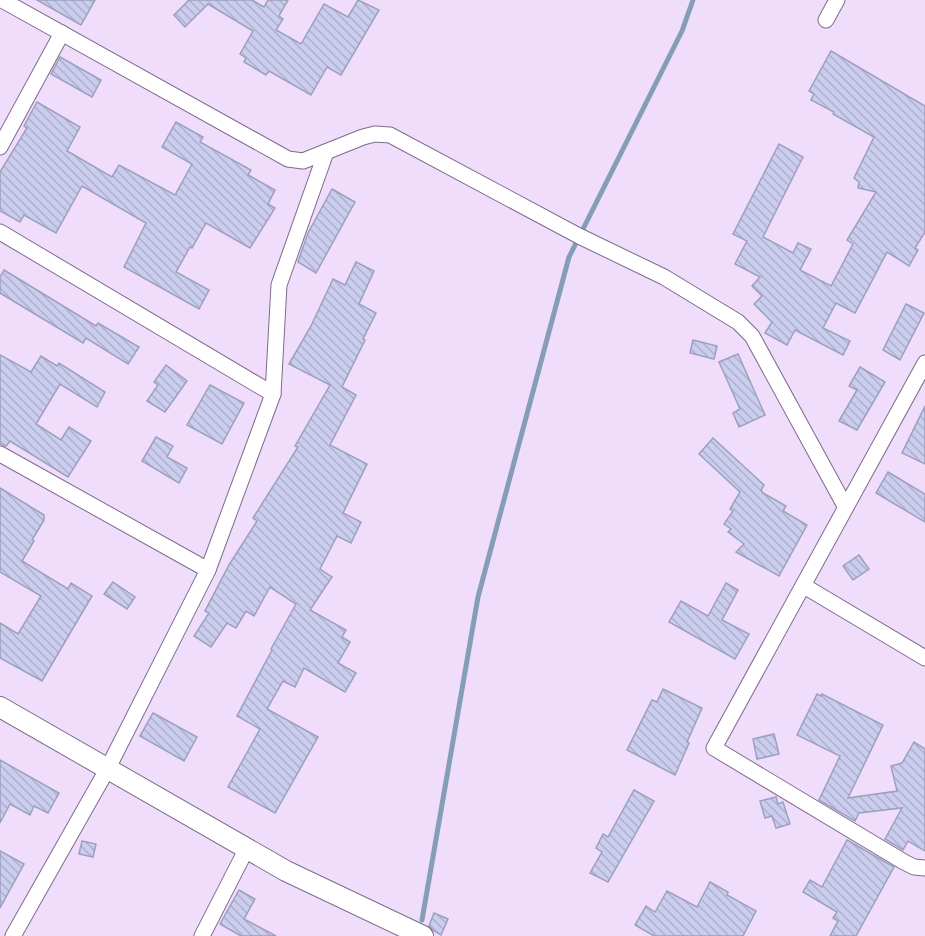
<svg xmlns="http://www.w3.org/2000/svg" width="925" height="936" font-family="'Fira Sans Condensed',sans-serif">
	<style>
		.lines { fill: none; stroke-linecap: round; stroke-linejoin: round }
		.stream { stroke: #869db7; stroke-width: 5 }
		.building { fill: url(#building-back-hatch); stroke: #9d9fbe; stroke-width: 1.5 }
		.minor-casing { stroke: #7d6c87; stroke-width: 17 }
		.tertiary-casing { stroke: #7d6c87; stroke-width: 22 }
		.minor { stroke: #fff; stroke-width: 15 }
		.tertiary { stroke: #fff; stroke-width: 20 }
	</style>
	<defs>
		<pattern id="building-back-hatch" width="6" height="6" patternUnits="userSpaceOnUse" patternTransform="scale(1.5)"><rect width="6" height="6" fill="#cbcdee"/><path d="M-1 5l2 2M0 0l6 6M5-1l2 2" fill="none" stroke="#afb0cd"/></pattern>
	</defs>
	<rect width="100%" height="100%" fill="#f0ddfc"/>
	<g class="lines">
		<!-- stream -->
		<polyline class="stream" points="422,920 478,597 569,257 682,31 693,0"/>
	</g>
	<!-- building -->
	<g class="building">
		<polygon points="37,0 95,0 81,25"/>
		<polygon points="189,0 252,0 264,7 268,0 288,0 279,16 283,19 276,30 301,44 324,4 348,17 358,0 379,10 341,75 327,67 311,95 269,71 266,75 244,62 246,58 240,54 253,31 208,4 185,27 174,15"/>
		<polygon points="831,51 925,106 925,232 915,248 918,250 909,266 887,252 855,313 836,303 823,328 850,341 843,355 795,330 787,345 765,333 772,322 754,304 762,296 752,286 760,277 735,264 747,241 733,234 779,144 803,157 763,237 793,253 798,243 811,249 800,270 831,286 853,244 847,240 876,192 858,188 859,182 854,178 874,137 833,114 834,112 811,100 814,94 809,91"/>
		<polygon points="60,57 101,80 92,97 51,74"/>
		<polygon points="37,102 80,127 67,151 112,177 119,165 175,195 192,164 162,147 176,122 203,137 200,142 251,170 248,175 275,190 268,204 275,208 250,248 206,223 192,248 190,247 176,272 209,290 199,309 124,267 146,223 82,186 56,233 24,215 20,222 0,211 0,172 27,128 24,126"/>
		<polygon points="332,189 355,202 316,273 298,262 308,233"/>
		<polygon points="356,262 374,271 359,304 376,313 363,339 365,340 342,387 356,395 330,445 367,464 343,513 361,522 351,543 337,536 320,569 332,577 310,610 346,630 342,637 350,642 338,663 356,673 345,692 304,668 295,687 283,681 267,709 318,737 275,813 228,787 260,729 237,716 272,650 271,649 296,604 270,587 254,616 246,611 236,628 227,623 211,647 194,636 209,613 205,611 229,565 257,521 253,518 298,447 295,446 330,385 289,364 311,326 333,279 345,285"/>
		<polygon points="4,270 96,326 98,323 139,347 128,364 86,338 83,343 0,293 0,277"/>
		<polygon points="906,304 924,313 900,360 883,350"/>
		<polygon points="693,340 717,346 714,359 690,353"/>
		<polygon points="738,354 765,415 739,427 733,413 740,409 719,362"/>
		<polygon points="0,355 31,372 41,356 57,366 59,363 105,392 97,407 60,384 36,424 61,440 69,427 91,441 68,477 10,441 6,446 0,444"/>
		<polygon points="166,365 187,381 165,412 147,401 158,385 154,382"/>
		<polygon points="860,367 885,382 857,430 839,421 857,390 849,386"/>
		<polygon points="210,385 244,403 222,444 187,425"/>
		<polygon points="925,406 925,464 902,453"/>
		<polygon points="156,437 173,446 167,457 187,468 179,483 142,461"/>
		<polygon points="713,438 764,485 761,490 763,493 786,506 783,511 807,525 779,576 736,552 744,544 728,532 731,529 724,524 733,511 730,509 740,492 699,454"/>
		<polygon points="888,472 925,494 925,522 876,493"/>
		<polygon points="0,488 44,515 44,520 32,540 34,541 22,561 68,589 71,583 92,596 42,681 0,658 0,623 18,634 41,596 0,572"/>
		<polygon points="859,555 869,569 853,580 843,566"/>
		<polygon points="113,582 135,597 127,609 104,594"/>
		<polygon points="726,583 738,590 722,620 749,634 735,659 669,622 681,601 708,616"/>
		<polygon points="663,689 702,708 687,742 689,743 675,775 627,750 652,700 657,702"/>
		<polygon points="817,694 821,696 822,694 883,725 848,798 897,791 891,766 902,763 914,742 925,749 925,851 908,841 903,850 885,839 902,808 859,813 855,821 819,800 840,756 797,735"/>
		<polygon points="153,713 197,737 184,761 140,736"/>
		<polygon points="774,734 779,754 757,759 753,739"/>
		<polygon points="0,760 59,793 48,813 34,806 30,815 10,804 0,823"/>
		<polygon points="634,790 654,801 608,882 590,873 602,852 596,848 603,834 608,837"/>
		<polygon points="776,797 778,804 783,802 790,824 776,828 772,816 765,818 760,801"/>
		<polygon points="847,840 894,867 856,936 830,936 838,921 833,918 837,912 803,892 810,880 822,887"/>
		<polygon points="82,841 96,844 93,857 79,854"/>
		<polygon points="0,851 24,864 0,908"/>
		<polygon points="710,882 728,892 727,895 756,911 743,936 654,936 635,925 646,906 655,912 667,891 697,907"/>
		<polygon points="239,890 255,899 244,919 276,936 241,936 220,924"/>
		<polygon points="434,913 448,919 441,935 434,931 429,926"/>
	</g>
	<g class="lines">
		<defs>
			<g id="minor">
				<polyline points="2,0 288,159 303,161 363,137 375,134 390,135 579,236 664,277 738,322 752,336 845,506"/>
				<polyline points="826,20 837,0"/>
				<polyline points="0,147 62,33"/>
				<polyline points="0,232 273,394"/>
				<polyline points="925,363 714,748 904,862 914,867 925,868"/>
				<polyline points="0,454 208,570"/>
				<polyline points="804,586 925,658"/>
				<polyline points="13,936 108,768 208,570 273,394 279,285 326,152"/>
				<polyline points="202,936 247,848"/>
			</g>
			<polyline id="tertiary" points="0,707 286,871 423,936"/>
		</defs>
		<!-- minor casing -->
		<use href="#minor" class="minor-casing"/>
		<!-- tertiary casing -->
		<use href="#tertiary" class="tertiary-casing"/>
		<!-- minor -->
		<use href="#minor" class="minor"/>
		<!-- tertiary -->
		<use href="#tertiary" class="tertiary"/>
	</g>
</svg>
